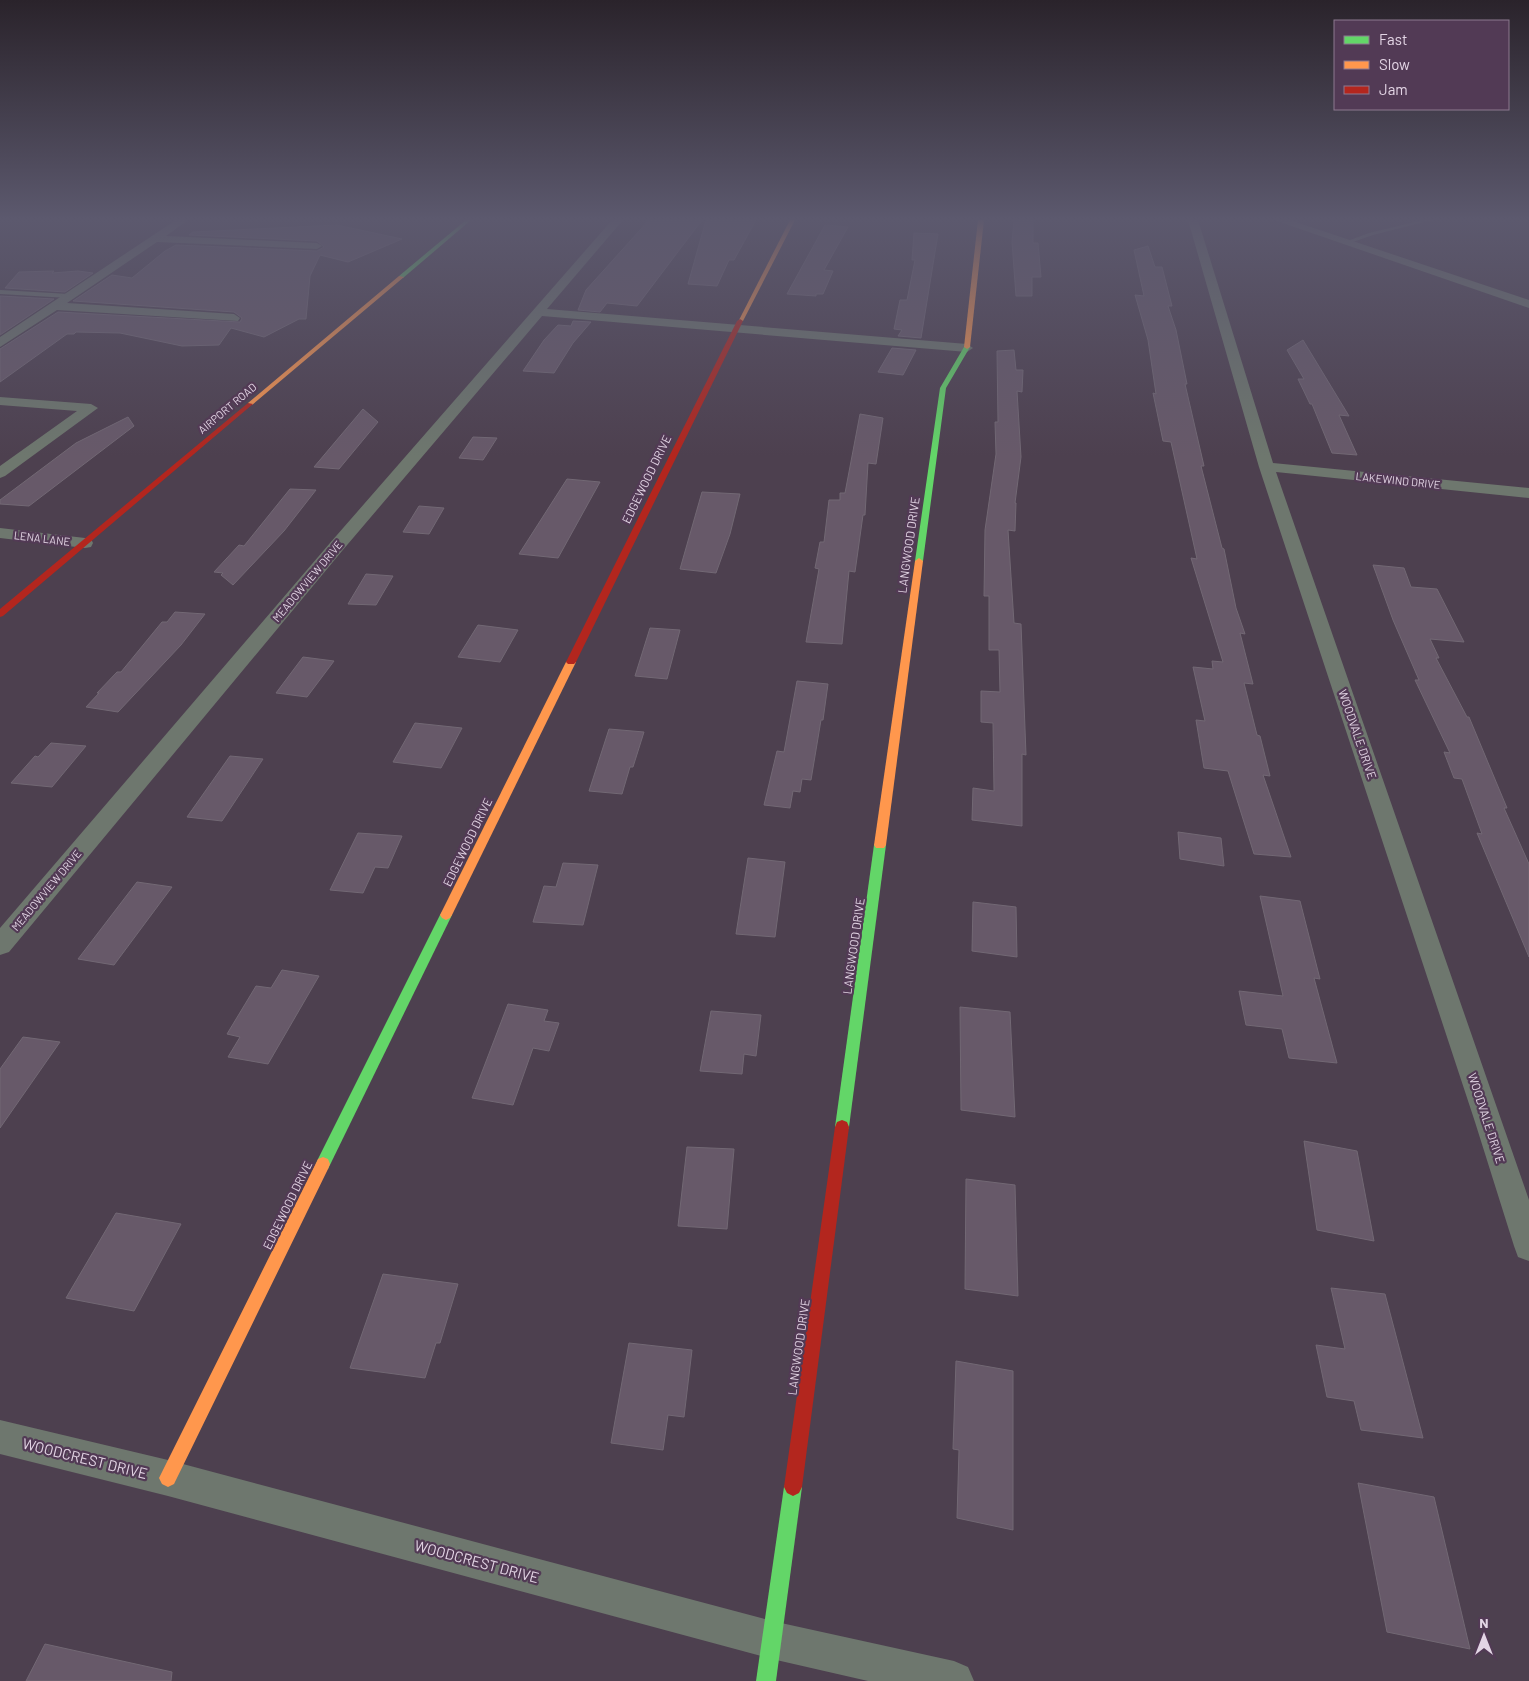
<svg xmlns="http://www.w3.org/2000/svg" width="1529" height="1681" font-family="Barlow,sans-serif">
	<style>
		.building { fill: #675969; stroke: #726874 }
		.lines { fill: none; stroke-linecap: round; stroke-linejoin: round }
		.lane { fill: #6e776e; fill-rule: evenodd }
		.street { fill: #6e776e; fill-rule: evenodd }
		.fast { fill: #63d668; fill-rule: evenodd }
		.slow { fill: #ff974d; fill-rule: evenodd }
		.jam { fill: #b3261e; fill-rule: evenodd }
		.labels { text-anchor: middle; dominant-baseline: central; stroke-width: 4.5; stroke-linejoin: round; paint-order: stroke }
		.far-street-label { font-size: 11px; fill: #e3d5e5; stroke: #523a55 }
		.street-label { font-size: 12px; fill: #e3d5e5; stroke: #523a55 }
		.near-street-label { font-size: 15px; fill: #e3d5e5; stroke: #523a55 }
	</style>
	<rect width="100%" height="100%" fill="#4d404f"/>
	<!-- building -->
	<g class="building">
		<polygon points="649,220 702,220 637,306 607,303 600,312 578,310 586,290"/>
		<polygon points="706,220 756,220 734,260 729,260 717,286 688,284"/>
		<polygon points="1014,220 1033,220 1033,243 1038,243 1041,277 1032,277 1032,296 1016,296 1012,242"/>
		<polygon points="337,225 402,239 348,262 320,255 310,276 306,319 299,319 264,337 231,328 219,345 182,346 120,333 76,332 74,334 67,334 0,382 0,349 58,312 240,322 242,318 234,312 73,301 112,275 132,278 165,251 176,245 317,251 324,247 317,241 189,235 193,232"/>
		<polygon points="825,225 848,227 824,270 833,271 823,294 816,294 816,296 787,294"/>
		<polygon points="914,233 938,234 921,338 898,336 902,330 894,329 900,300 907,300 915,260 912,260"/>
		<polygon points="1148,246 1155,267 1162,267 1172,306 1168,306 1176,330 1187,384 1185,384 1204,466 1201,466 1222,548 1224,549 1236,608 1245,634 1240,633 1253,684 1244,683 1257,735 1260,736 1270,776 1263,775 1291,857 1254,854 1228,771 1204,768 1196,720 1205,721 1193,667 1213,669 1212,661 1223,662 1191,558 1197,559 1171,442 1163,441 1153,393 1156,394 1148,340 1135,295 1144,296 1134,250"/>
		<polygon points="54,271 52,273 78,271 93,273 65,292 5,288 19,272"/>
		<polygon points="0,296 54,299 0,335"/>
		<polygon points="573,321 591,322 573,343 554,373 523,371 544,340 558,325 571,326"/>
		<polygon points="1303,340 1349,416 1339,415 1357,455 1332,453 1312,404 1310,404 1298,379 1304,379 1287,350"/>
		<polygon points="892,348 916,350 903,375 878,372"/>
		<polygon points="1014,350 1016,370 1023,370 1022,392 1017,391 1021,457 1015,503 1016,503 1015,531 1008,530 1014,623 1021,624 1026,755 1022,754 1022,826 972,820 973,788 994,791 993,723 981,722 981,691 1000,692 999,650 989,650 989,596 984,596 985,530 996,454 995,422 998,422 997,351"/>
		<polygon points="363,409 378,422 339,469 314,467"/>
		<polygon points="860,414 883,418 876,464 868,463 865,515 863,515 855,572 849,571 842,644 806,642 819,569 815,568 820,542 824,542 829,500 840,500 840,493 845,493"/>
		<polygon points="128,417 134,426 29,506 0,504 0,500 76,443"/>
		<polygon points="473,437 497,438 483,460 459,458"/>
		<polygon points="567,479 600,482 558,558 519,554"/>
		<polygon points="290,489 316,490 284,531 233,585 221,575 223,573 214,572 239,545 244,546"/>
		<polygon points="702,492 740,494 730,534 716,573 680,569"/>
		<polygon points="419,506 444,508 429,534 403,532"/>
		<polygon points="1373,565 1404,568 1411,587 1437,589 1464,642 1430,639 1439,658 1436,658 1467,717 1469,717 1507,808 1504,808 1529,864 1529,957 1477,833 1482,834 1462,779 1454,778 1444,752 1450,753 1415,680 1419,680 1393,620"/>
		<polygon points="366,574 393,576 376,605 348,604"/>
		<polygon points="175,612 205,614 181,645 118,712 86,707 99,693 97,693 117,672 121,672 162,622 167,622"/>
		<polygon points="478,625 518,630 500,662 458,657"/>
		<polygon points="650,628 680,630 667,679 635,676"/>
		<polygon points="303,657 334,661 307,697 276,693"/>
		<polygon points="797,681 828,684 823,720 821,720 811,780 802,779 800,792 793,791 790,808 764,805 777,751 784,752"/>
		<polygon points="415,723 462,728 441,768 393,762"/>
		<polygon points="609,729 644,732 633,767 630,767 622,794 589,791"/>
		<polygon points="51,743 86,746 52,787 11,783 35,756 38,757"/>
		<polygon points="230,756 263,759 222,821 187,817"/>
		<polygon points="1178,832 1221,838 1224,866 1180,859"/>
		<polygon points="358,833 402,836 388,868 375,867 363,893 330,890"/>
		<polygon points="748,858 785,862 775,937 736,934"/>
		<polygon points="563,863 598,865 583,925 533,922 544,886 556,887"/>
		<polygon points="137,882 172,887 114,965 78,959"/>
		<polygon points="1260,896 1300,901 1320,979 1314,978 1337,1063 1289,1058 1282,1029 1246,1025 1239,991 1283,996"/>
		<polygon points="973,902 1016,907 1017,957 972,951"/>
		<polygon points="282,970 319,976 268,1064 228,1057 240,1037 227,1034 256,986 271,988"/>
		<polygon points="508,1004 548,1010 544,1021 559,1023 549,1051 533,1048 513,1105 472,1098"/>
		<polygon points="960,1007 1010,1012 1015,1117 961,1110"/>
		<polygon points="711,1011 761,1015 756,1056 744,1054 742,1074 700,1071"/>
		<polygon points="23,1037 60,1042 0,1128 0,1069"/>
		<polygon points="1304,1141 1357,1151 1374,1241 1317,1230"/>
		<polygon points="687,1147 734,1149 727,1229 678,1226"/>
		<polygon points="966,1179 1015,1185 1018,1296 965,1289"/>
		<polygon points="116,1213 181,1224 134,1311 66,1298"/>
		<polygon points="383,1274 458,1284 440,1343 436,1343 425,1378 350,1368"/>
		<polygon points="1331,1288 1385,1294 1423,1438 1361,1430 1354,1401 1327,1397 1316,1345 1345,1349"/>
		<polygon points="629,1343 692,1350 684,1417 668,1415 663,1450 611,1443"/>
		<polygon points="956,1361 1013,1371 1013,1530 957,1518 959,1450 953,1449"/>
		<polygon points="1358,1483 1434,1497 1470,1649 1387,1632"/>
		<polygon points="45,1644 172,1672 171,1681 26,1681"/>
	</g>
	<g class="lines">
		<!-- lane -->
		<g class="lane">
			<polygon points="1423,220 1432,220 1373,235 1347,244 1342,243 1369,233"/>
			<polygon points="0,290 69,294 72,296 69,298 0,294"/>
		</g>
		<!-- street -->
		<g class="street">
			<polygon points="176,220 188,220 166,236 317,243 322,246 317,249 157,242 67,303 234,314 240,318 238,321 57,310 0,347 0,337"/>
			<polygon points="612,220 623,220 547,309 967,344 973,348 967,352 542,316 342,551 9,952 0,955 0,928 330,543"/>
			<polygon points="1188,220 1198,220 1273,463 1529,488 1529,498 1276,472 1529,1200 1529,1261 1518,1257 1514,1246 1475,1122 1259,467"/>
			<polygon points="1274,220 1290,220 1529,300 1529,308"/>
			<polygon points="0,397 91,404 98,408 5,476 0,478 0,466 77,411 0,405"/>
			<polygon points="0,528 85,538 91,539 93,543 91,547 85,548 0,538"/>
			<polygon points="0,1420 168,1460 772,1621 954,1661 968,1667 974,1681 868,1681 772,1659 168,1496 0,1454"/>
		</g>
		<!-- fast -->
		<g class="fast">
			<polygon points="466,220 471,220 403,278 399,278 399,276"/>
			<polygon points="967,345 970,347 946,388 923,561 919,564 915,561 940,388 964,347"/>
			<polygon points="880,841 884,842 886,845 849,1127 847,1132 842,1134 837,1132 835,1127 874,845 876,842"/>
			<polygon points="446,910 450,912 452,915 328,1169 323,1171 318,1169 316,1164 318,1159 440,915 442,912"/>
			<polygon points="793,1478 799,1481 802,1487 776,1681 756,1681 784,1487 787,1481"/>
		</g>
		<!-- slow -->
		<g class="slow">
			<polygon points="790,220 795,220 743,321 738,322"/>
			<polygon points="978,220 984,220 970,347 967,349 964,347"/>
			<polygon points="399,276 404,277 252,405 248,405 248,403"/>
			<polygon points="919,558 923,561 886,845 884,848 876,848 874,845 915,561"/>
			<polygon points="571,659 576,662 452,915 450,918 446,920 442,918 440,915 566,662"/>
			<polygon points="323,1157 328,1159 330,1164 328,1169 174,1484 168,1487 162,1484 159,1478 162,1472 318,1159"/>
		</g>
		<!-- jam -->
		<g class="jam">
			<polygon points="740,319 743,321 576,662 574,664 568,664 566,662 737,321"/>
			<polygon points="248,403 253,404 3,616 0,617 0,609"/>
			<polygon points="842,1120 847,1122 849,1127 802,1487 799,1493 793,1496 787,1493 784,1487 835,1127 837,1122"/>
		</g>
	</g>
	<!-- sky -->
	<linearGradient id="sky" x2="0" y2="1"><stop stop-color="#2a232b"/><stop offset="0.48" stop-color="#5c596e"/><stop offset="1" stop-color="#5c596e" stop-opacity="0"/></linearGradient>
	<rect width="1529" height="456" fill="url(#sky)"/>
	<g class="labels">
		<!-- far-street labels -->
		<g class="far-street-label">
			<text transform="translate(227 408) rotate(-40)">AIRPORT ROAD</text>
			<text transform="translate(1398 480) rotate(6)">LAKEWIND DRIVE</text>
			<text transform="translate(42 538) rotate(7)">LENA LANE</text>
			<text transform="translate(307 581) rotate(-50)">MEADOWVIEW DRIVE</text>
			<text transform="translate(46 890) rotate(-50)">MEADOWVIEW DRIVE</text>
		</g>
		<!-- street labels -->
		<g class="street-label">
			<text transform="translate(646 479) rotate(-64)">EDGEWOOD DRIVE</text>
			<text transform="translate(908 545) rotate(-82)">LANGWOOD DRIVE</text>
			<text transform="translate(1358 734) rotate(71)">WOODVALE DRIVE</text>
			<text transform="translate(467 842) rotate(-64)">EDGEWOOD DRIVE</text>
			<text transform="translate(853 946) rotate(-82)">LANGWOOD DRIVE</text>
			<text transform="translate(1487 1118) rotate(72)">WOODVALE DRIVE</text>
			<text transform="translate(287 1205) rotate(-64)">EDGEWOOD DRIVE</text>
			<text transform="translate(798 1347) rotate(-82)">LANGWOOD DRIVE</text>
		</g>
		<!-- near-street labels -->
		<g class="near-street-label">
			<text transform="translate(85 1458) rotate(14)">WOODCREST DRIVE</text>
			<text transform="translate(477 1561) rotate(15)">WOODCREST DRIVE</text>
		</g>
	</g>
	<!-- legend -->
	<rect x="1334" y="20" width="175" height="90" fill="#523a55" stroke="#8c788f"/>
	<rect x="1344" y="36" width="25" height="8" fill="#63d668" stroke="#8c788f"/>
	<text x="1379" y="45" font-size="15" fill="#e3d5e5">Fast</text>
	<rect x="1344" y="61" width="25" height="8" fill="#ff974d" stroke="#8c788f"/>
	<text x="1379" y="70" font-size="15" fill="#e3d5e5">Slow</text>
	<rect x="1344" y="86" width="25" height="8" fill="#b3261e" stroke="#8c788f"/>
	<text x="1379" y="95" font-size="15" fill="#e3d5e5">Jam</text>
	<!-- north arrow -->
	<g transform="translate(1484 1636)" stroke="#523a55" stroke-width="4" paint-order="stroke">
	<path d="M0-4L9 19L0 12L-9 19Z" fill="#e3d5e5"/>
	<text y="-8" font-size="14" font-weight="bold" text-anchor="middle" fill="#e3d5e5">N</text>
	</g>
</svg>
